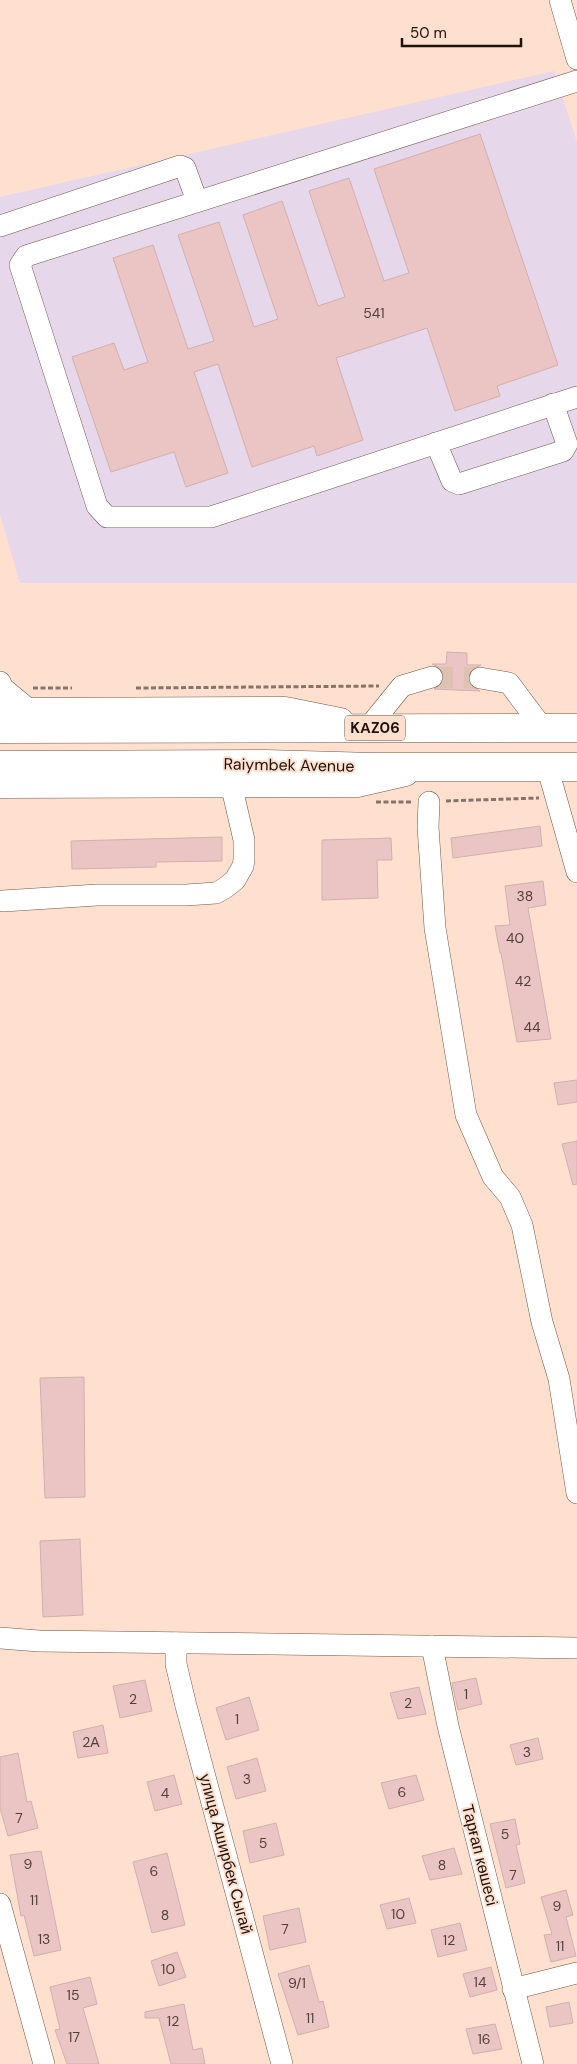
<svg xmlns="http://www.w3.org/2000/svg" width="577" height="2064" font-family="'DM Sans',sans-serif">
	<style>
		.medical { fill: #e6d7ea }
		.building { fill: #eac5c4; stroke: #d2afad }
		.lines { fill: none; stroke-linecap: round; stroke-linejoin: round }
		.minor-tunnel { stroke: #ddc1b1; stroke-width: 21; stroke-dasharray: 21 11; stroke-linecap: butt }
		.minor-casing { stroke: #705647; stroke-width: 22 }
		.major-casing { stroke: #705647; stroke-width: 29 }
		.highway-casing { stroke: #705647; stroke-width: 29 }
		.path { stroke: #877367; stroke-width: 3; stroke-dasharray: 5 2.5; stroke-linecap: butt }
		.minor { stroke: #fff; stroke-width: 21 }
		.major { stroke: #fff; stroke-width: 28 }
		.highway { stroke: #fff; stroke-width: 28 }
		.labels { text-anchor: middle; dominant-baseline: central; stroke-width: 4; stroke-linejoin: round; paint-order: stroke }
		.number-label { font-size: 14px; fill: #503f3a }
		.shield { fill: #ffe0ce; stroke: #615046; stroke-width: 1 }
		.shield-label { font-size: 15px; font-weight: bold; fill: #1d120c }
		.street-label { font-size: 16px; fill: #1d120c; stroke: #ffe0ce }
	</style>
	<rect width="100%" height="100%" fill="#ffe0ce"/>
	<!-- medical -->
	<polygon class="medical" points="554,71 577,142 577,583 20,583 0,515 0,197"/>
	<!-- building -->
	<g class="building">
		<polygon points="480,134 558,365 497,386 500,396 455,411 427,328 336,358 363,440 317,456 314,446 252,467 218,364 194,372 228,473 186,487 174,452 111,472 72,357 114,343 124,370 148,362 113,258 153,245 188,349 214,341 178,235 219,222 254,327 278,319 243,215 282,201 318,306 345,297 309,191 349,178 384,281 409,273 374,169"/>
		<polygon points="447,652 467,653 467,665 481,665 471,670 468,676 472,687 480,691 434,689 441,685 444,674 440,668 432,664 446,664"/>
		<polygon points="540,826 542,846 453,858 451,838"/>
		<polygon points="222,837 222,861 156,862 156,867 72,869 71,841"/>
		<polygon points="391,838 392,860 377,860 378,898 322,900 322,840"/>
		<polygon points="543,881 546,905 528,908 551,1039 517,1042 501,953 500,953 495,926 510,925 505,886"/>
		<polygon points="577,1080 577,1102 558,1105 554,1083"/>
		<polygon points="577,1141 577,1184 573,1185 562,1144"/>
		<polygon points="84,1377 85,1497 45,1498 40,1378"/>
		<polygon points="80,1539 83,1615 43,1617 40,1541"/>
		<polygon points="476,1678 482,1704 458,1710 452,1683"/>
		<polygon points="145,1680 152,1711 120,1718 113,1686"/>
		<polygon points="419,1687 426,1714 398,1719 390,1693"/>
		<polygon points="249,1697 259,1730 226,1740 216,1708"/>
		<polygon points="103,1725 108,1753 78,1758 73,1732"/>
		<polygon points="538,1738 543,1759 516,1765 510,1745"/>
		<polygon points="18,1753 27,1802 31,1801 38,1828 8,1836 0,1808 0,1757"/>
		<polygon points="257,1758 266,1791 236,1799 227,1767"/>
		<polygon points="174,1775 182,1804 155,1811 147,1782"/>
		<polygon points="416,1775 424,1800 389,1809 381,1783"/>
		<polygon points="515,1819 520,1844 516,1845 525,1883 506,1888 490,1824"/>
		<polygon points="276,1823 284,1855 250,1863 243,1831"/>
		<polygon points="454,1848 462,1874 430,1880 422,1856"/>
		<polygon points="41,1851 61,1950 34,1956 24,1915 21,1916 10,1855"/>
		<polygon points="167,1853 185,1925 152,1933 133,1862"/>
		<polygon points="566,1890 573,1915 566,1917 576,1956 551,1962 544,1935 552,1934 541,1897"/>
		<polygon points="409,1898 416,1923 387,1929 380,1905"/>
		<polygon points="299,1908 306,1942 270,1950 263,1916"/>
		<polygon points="460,1923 467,1950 438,1957 431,1930"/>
		<polygon points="177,1952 186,1977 159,1986 151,1961"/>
		<polygon points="309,1965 319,2002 323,2001 329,2027 298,2035 278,1974"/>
		<polygon points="491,1967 497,1990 470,1997 463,1974"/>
		<polygon points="90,1977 97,2004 83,2008 99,2064 67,2064 55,2030 60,2029 50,1987"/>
		<polygon points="569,2002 573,2023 550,2027 546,2007"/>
		<polygon points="184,2004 193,2050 202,2048 205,2064 171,2064 159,2018 145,2018 145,2012"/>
		<polygon points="495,2024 502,2049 473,2054 466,2029"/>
	</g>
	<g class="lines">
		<!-- minor-tunnel -->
		<polyline class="minor-tunnel" points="432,677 480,678"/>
		<defs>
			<g id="minor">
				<polyline points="560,0 577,59"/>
				<polyline points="577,81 26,256 20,265 97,506 107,517 211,517 577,397"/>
				<polyline points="0,226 180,166 185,168 197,201"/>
				<polyline points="436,443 452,481 459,484 563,451 567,444 553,404"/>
				<polyline points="480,678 509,683 542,727"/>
				<polyline points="0,682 3,688 32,712"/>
				<polyline points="368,728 402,686 432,677"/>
				<polyline points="547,766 577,872"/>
				<polyline points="429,802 428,827 435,928 466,1115 493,1177 510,1197 522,1225 542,1322 559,1379 577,1493"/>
				<polyline points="3,901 97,895 186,895 216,893 225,888 235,880 243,866 244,860 244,840 231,784"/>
				<polyline points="0,1638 39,1641 577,1648"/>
				<polyline points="176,1643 176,1664 186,1706 282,2064"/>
				<polyline points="432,1646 448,1726 533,2064"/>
				<polyline points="0,1904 44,2064"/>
				<polyline points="513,1989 577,1973"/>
			</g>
			<g id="major">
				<polyline points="0,712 285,711 340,722"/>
				<polyline points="0,784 357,783 405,772"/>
			</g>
			<g id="highway">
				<polyline points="0,729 577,728"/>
				<polyline points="0,765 266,764 373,767 577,767"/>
			</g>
		</defs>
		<!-- minor casing -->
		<use href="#minor" class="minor-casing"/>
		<!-- major casing -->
		<use href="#major" class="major-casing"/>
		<!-- highway casing -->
		<use href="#highway" class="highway-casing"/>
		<!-- path -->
		<g class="path">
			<polyline points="33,688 72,688"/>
			<polyline points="136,688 379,686"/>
			<polyline points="446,801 539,798"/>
			<polyline points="376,802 412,802"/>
		</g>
		<!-- minor -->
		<use href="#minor" class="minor"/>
		<!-- major -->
		<use href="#major" class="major"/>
		<!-- highway -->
		<use href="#highway" class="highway"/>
	</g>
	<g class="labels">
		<!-- number labels -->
		<g class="number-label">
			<text x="374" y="313">541</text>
			<text x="525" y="896">38</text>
			<text x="515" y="938">40</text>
			<text x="523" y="981">42</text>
			<text x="532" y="1027">44</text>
			<text x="466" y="1694">1</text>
			<text x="133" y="1699">2</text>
			<text x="408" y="1703">2</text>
			<text x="237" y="1719">1</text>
			<text x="91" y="1742">2А</text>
			<text x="527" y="1752">3</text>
			<text x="247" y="1779">3</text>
			<text x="402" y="1792">6</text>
			<text x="165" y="1793">4</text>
			<text x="19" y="1818">7</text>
			<text x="505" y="1834">5</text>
			<text x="263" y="1843">5</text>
			<text x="28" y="1864">9</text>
			<text x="442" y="1865">8</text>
			<text x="154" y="1871">6</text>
			<text x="513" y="1875">7</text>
			<text x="34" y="1900">11</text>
			<text x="557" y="1906">9</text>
			<text x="398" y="1914">10</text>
			<text x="165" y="1915">8</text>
			<text x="285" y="1929">7</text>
			<text x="44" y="1939">13</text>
			<text x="449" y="1940">12</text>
			<text x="560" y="1946">11</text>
			<text x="168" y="1969">10</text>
			<text x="480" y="1982">14</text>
			<text x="297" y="1983">9/1</text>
			<text x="73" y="1995">15</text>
			<text x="310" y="2018">11</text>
			<text x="173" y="2021">12</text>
			<text x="74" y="2037">17</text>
			<text x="484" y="2039">16</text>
		</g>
		<!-- shield labels -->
		<rect class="shield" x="345" y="715.5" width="60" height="25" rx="4"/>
		<g class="shield-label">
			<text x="375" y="728">KАZ06</text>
		</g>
		<!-- street labels -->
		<g class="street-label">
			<text transform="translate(289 765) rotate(1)">Raiymbek Avenue</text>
			<text transform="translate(226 1854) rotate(75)">улица Аширбек Сыгай</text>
			<text transform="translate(480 1855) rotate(76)">Тарғап көшесі</text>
		</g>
	</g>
	<!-- scale -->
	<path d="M402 38v8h119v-8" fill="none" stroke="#1d120c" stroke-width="2.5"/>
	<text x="410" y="38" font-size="15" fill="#1d120c" stroke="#ffe0ce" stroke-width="4" paint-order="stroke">50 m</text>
</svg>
